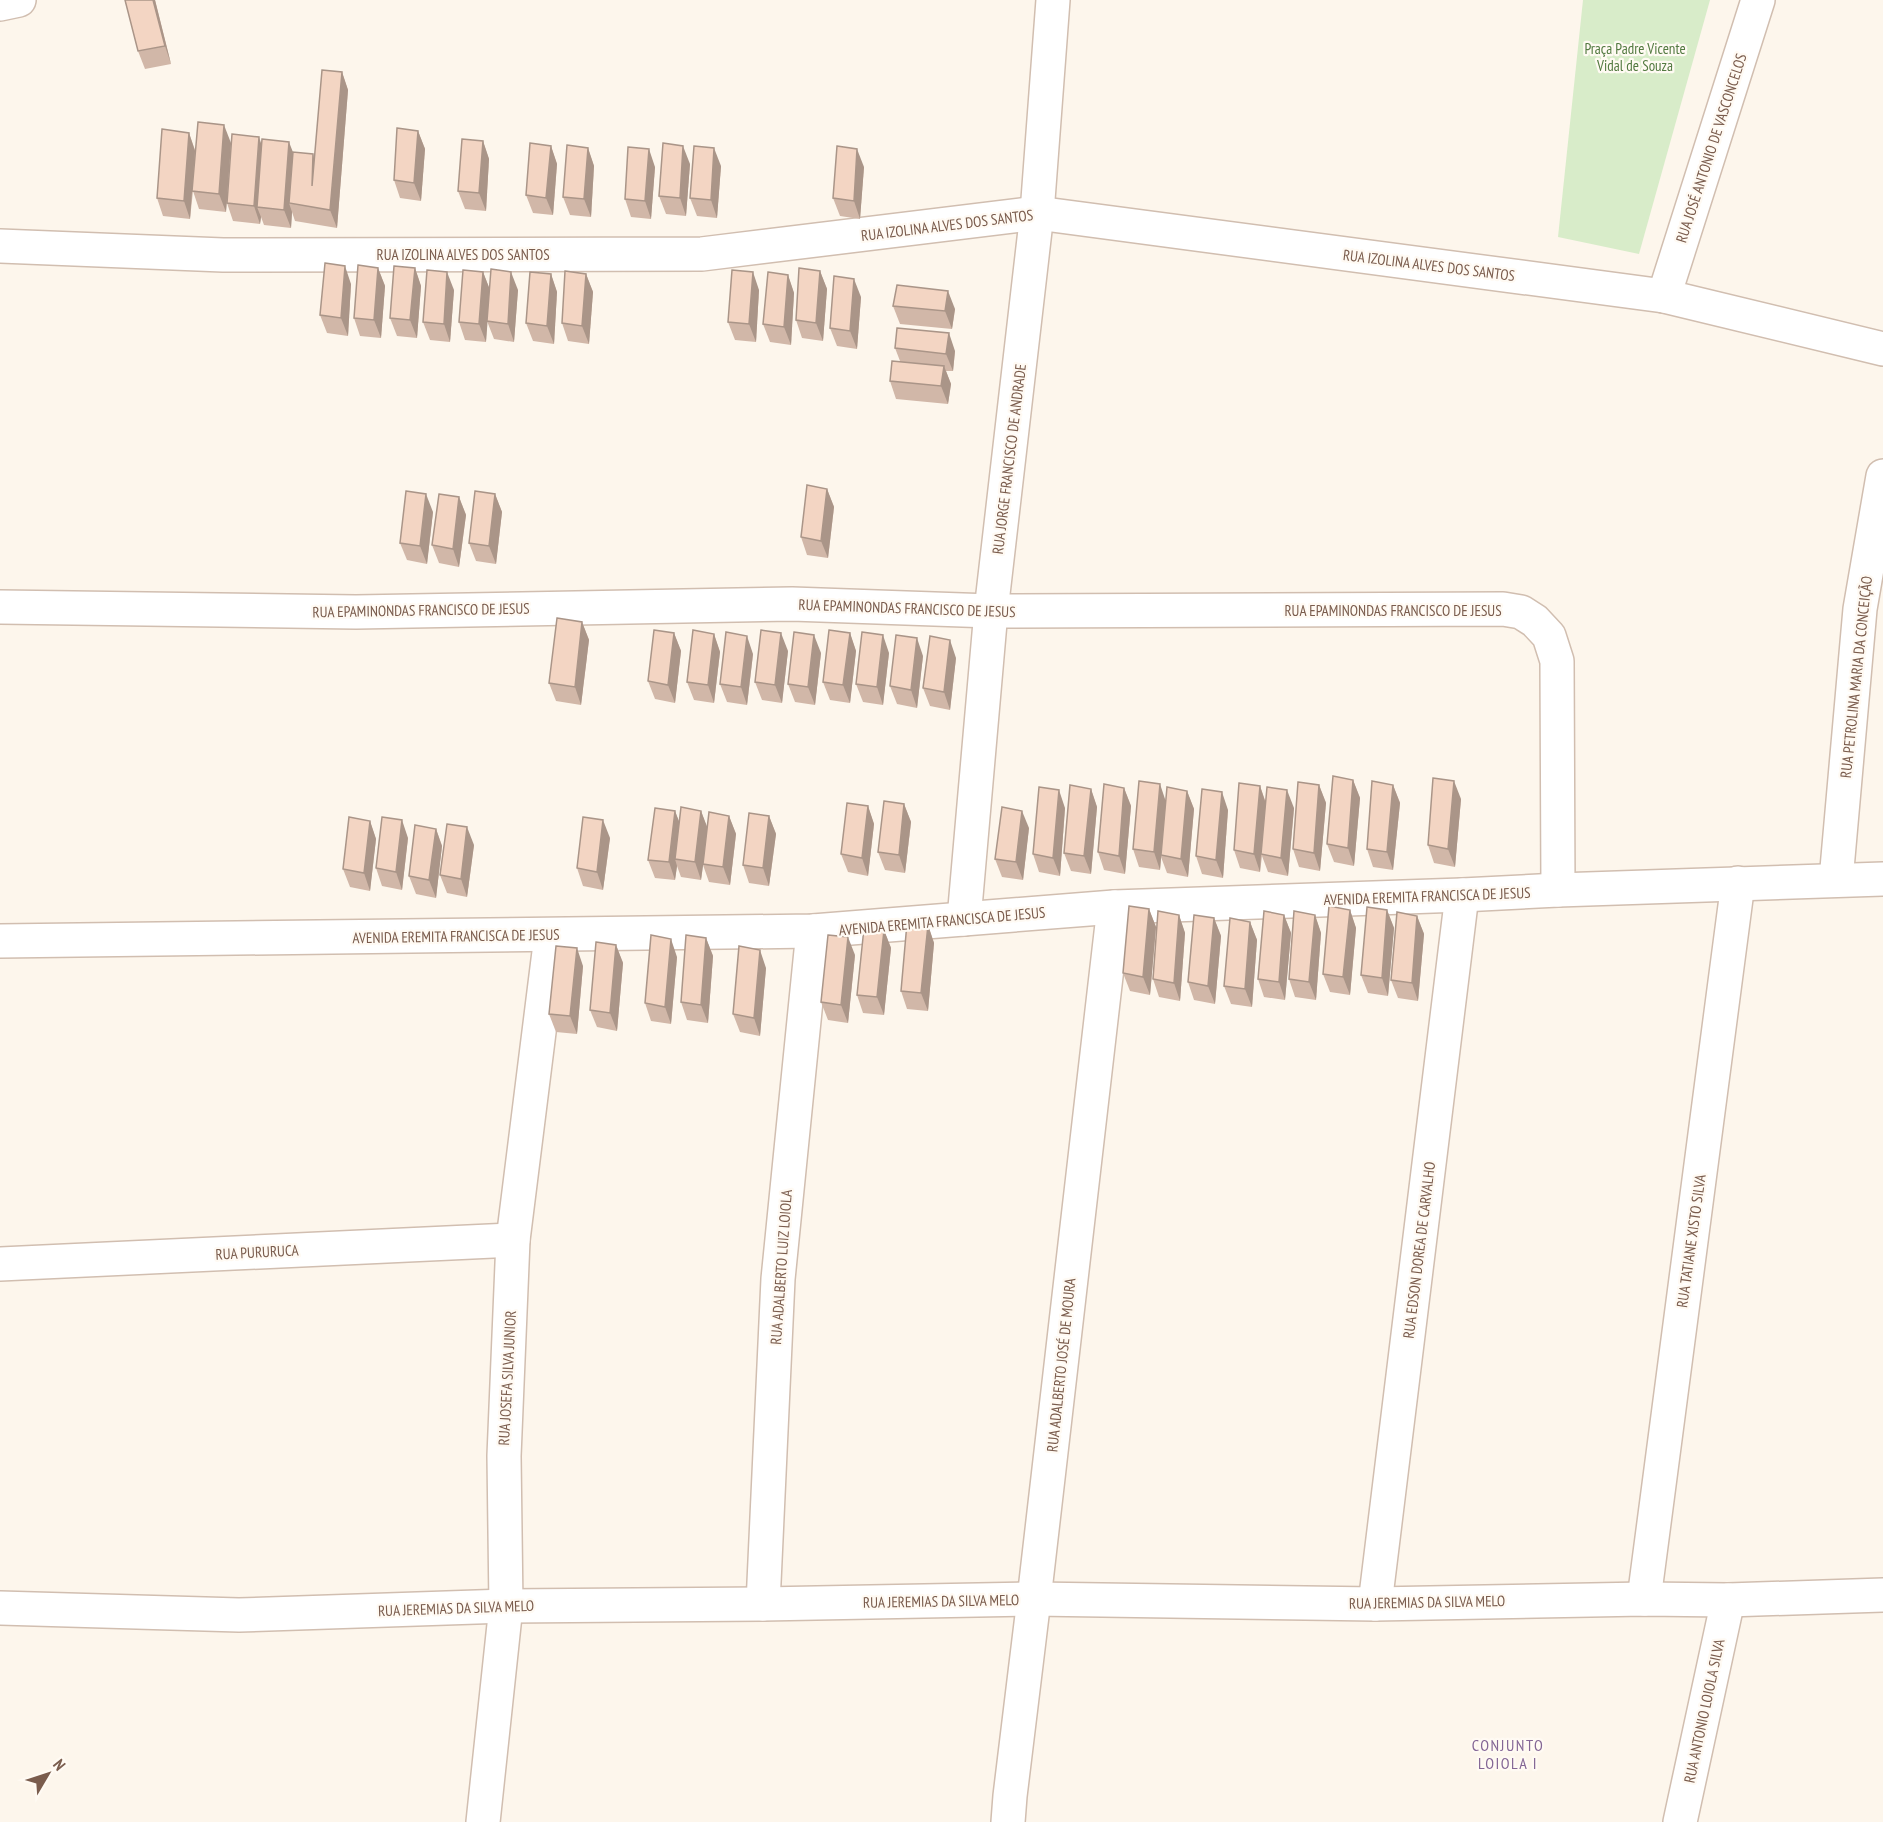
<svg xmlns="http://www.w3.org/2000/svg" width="1883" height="1822" font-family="'PT Sans Narrow',sans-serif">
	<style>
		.green { fill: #d8ecc9 }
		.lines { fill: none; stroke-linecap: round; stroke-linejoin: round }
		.minor-casing { stroke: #d1beb0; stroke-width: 36 }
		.minor { stroke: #fff; stroke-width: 33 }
		.wall { fill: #d1b7a8 }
		.shaded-wall { fill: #aa9588 }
		.building { fill: #f3d5c3; stroke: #aa9588; stroke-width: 1.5 }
		.labels { text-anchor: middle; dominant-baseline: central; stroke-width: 4.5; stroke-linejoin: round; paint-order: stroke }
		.park-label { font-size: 15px; fill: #537a41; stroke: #fffaf3 }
		.street-label { font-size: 15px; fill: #7a5c4d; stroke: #fffaf3 }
		.neighbourhood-label { font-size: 16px; letter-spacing: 1.5px; fill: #846695; stroke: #fffaf3 }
	</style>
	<rect width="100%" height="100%" fill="#fdf6ec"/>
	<!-- green -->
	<polygon class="green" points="1583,0 1710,0 1639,254 1558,237"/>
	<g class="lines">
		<defs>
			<g id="minor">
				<polyline points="0,4 19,0"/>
				<polyline points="0,246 223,255 702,254 1037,213 1664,296 1883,349"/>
				<polyline points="1664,296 1758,0"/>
				<polyline points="0,607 356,612 792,604 991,611 1503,609 1521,612 1535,621 1549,636 1557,661 1558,890"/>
				<polyline points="1836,880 1860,609 1883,476"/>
				<polyline points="964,919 991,611 1037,213 1053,0"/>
				<polyline points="0,941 813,931 1114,907 1462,895 1558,890 1883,879"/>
				<polyline points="0,1264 513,1240"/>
				<polyline points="1644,1599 1738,883"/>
				<polyline points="763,1604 778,1279 813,931"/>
				<polyline points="1375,1604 1462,895"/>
				<polyline points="0,1608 239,1615 506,1606 763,1604 1034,1599 1375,1604 1644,1599 1728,1600 1883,1595"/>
				<polyline points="483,1822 506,1606 504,1456 513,1240 551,936"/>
				<polyline points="1008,1822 1010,1796 1034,1599 1114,907"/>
				<polyline points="1680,1822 1728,1600"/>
			</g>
		</defs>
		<!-- minor casing -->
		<use href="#minor" class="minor-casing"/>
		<!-- minor -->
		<use href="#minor" class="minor"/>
	</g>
	<!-- wall -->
	<g class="wall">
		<polygon points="125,0 155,0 171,64 145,69 138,51"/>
		<polygon points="342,72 348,90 337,228 295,221 292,212 291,228 264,225 261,217 260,224 233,221 227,203 262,146 293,152 313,154 314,158"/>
		<polygon points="418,131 425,149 421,201 400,198 394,180"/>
		<polygon points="189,133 195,150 231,143 226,212 199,209 193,191 190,219 163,216 157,198"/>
		<polygon points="483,141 489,159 486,211 465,209 458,191"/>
		<polygon points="551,146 557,164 553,215 533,213 526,195"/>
		<polygon points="588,148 594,166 591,217 570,215 563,197"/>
		<polygon points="690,164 686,216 666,214 659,196"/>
		<polygon points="721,166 717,218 697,216 690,198"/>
		<polygon points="655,167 651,219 631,217 625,199"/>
		<polygon points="864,167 860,219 840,216 833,198"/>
		<polygon points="378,268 385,286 381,338 360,336 354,318"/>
		<polygon points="415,268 421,286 417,338 397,336 390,318"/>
		<polygon points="820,271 827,289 823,341 802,338 796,320"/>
		<polygon points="483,272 490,290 518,290 514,342 494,339 487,321 486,342 465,340 459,322"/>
		<polygon points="551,274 557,292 554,344 533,341 526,323"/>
		<polygon points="586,274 593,292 589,344 568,341 562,323"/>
		<polygon points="788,275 794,293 791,345 770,342 763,324"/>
		<polygon points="351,284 348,336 327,333 320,315"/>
		<polygon points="454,290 450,342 430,340 423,322"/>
		<polygon points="759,290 756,342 735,340 728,322"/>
		<polygon points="861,297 857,349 837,346 830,328"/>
		<polygon points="893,306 955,309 952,329 900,324"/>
		<polygon points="895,348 955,351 953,371 946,371 951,384 948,404 896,399 890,381 900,361"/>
		<polygon points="827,489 834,507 828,558 807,555 801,537"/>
		<polygon points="495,494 502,512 496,564 476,561 469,543"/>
		<polygon points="459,497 466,515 459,567 439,563 432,545"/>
		<polygon points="433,512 427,564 407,560 400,543"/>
		<polygon points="582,622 589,640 581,705 556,701 549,683"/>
		<polygon points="674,633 681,651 675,703 655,699 648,681"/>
		<polygon points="850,633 856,651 850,703 830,700 823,682"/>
		<polygon points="714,634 720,652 714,703 694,700 687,682"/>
		<polygon points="788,651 782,703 762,700 755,682"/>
		<polygon points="821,653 815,705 795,702 788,684"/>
		<polygon points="889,653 883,705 863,702 856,684"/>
		<polygon points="753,654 747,705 727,702 720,684"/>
		<polygon points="923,656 917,708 897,704 890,686"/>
		<polygon points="956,658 950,710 930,706 923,688"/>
		<polygon points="1353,780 1360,798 1354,866 1334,862 1327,844"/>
		<polygon points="1319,785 1326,803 1320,871 1299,867 1293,849"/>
		<polygon points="1393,785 1400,803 1393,870 1373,867 1367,849"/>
		<polygon points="1260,786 1266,803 1294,808 1288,876 1268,872 1262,856 1260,872 1240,868 1234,850"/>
		<polygon points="1124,788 1131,806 1125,874 1104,870 1098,852"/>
		<polygon points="1091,789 1097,807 1091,874 1071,871 1064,853"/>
		<polygon points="1187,791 1194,809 1188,877 1167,873 1161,857 1160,870 1139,867 1133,849 1165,801"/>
		<polygon points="1461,799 1455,867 1434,863 1428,845"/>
		<polygon points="904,804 911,822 905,873 885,870 878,852"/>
		<polygon points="868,806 874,824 868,876 848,872 841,854"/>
		<polygon points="1065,808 1060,876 1039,872 1033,854"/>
		<polygon points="1228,810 1223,878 1202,874 1196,856"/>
		<polygon points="675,811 679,822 701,811 707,828 729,816 736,834 730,885 709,882 703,865 701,880 681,877 677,866 675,880 655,878 648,860"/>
		<polygon points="769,816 776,834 769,886 749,883 743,865"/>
		<polygon points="370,821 376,839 370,891 350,887 343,869"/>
		<polygon points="1029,828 1023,880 1002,877 995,859"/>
		<polygon points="436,829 442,846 436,898 416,894 409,876"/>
		<polygon points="408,838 402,890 382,886 376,868"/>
		<polygon points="610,838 603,890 583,886 577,868"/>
		<polygon points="474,845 467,897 447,893 440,875"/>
		<polygon points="1149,909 1156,927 1150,995 1130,991 1123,973"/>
		<polygon points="1350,910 1356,928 1350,995 1330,992 1323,974"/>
		<polygon points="1387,910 1394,928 1388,996 1368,993 1361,975"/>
		<polygon points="1179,915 1185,933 1180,1001 1159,997 1153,979"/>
		<polygon points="1284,915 1291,933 1285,1000 1264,997 1258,979"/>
		<polygon points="1315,915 1321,933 1316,1000 1295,997 1289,979"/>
		<polygon points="1417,916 1424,934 1418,1001 1398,998 1391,980"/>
		<polygon points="1214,918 1221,936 1215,1004 1194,1000 1188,982"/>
		<polygon points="1250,922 1257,940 1252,1007 1231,1004 1224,986"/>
		<polygon points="928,925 934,943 928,1011 907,1009 901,991"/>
		<polygon points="884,930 891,948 884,1015 863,1013 857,995"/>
		<polygon points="706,938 713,956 708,1023 687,1020 681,1002"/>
		<polygon points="616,945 623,963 617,1031 597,1027 590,1010"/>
		<polygon points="855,955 848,1023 828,1020 821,1002"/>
		<polygon points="677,957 671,1024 651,1021 645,1003"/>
		<polygon points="583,966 577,1034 556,1032 549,1014"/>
		<polygon points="766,968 760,1036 740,1032 733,1014"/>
	</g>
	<!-- shaded-wall -->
	<g class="shaded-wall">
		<polygon points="153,0 155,0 171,64 165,46"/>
		<polygon points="342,72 348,90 337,228 330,210"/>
		<polygon points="224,125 231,143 226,212 219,194"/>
		<polygon points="418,131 425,149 421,201 414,183"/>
		<polygon points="189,133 195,151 190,219 184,201"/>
		<polygon points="259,137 265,155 257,207 261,217 260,224 254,206"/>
		<polygon points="483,141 489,159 486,211 479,193"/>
		<polygon points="289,142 296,160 289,203 292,212 291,228 284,210"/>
		<polygon points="551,146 557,164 553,215 546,198"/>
		<polygon points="683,146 690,164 686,216 680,198"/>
		<polygon points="588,148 594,166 591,217 584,199"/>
		<polygon points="714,148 721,166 717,218 711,200"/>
		<polygon points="649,149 655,167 651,219 645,201"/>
		<polygon points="857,149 864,167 860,219 854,201"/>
		<polygon points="345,266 351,284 348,336 341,318"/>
		<polygon points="378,268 385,286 381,338 374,320"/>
		<polygon points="415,268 421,286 417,338 410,320"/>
		<polygon points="820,271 827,289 823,341 816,323"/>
		<polygon points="447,272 454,290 450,342 444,324"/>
		<polygon points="483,272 490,290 486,342 479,324"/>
		<polygon points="511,272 518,290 514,342 508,324"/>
		<polygon points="753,272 759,290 756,342 749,324"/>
		<polygon points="551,274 557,292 554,344 547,326"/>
		<polygon points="586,274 593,292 589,344 582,326"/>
		<polygon points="788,275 794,293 791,345 784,327"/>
		<polygon points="854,279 861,297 857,349 850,331"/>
		<polygon points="948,291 955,309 952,329 945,311"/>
		<polygon points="949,333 955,351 953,371 946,354"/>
		<polygon points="944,366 951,384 948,404 941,386"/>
		<polygon points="827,489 834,507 828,558 821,541"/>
		<polygon points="426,494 433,512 427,564 420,546"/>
		<polygon points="495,494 502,512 496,564 489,546"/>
		<polygon points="459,497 466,515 459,567 453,549"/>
		<polygon points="582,622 589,640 581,705 575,687"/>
		<polygon points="674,633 681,651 675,703 668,685"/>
		<polygon points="781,633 788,651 782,703 775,685"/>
		<polygon points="850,633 856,651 850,703 843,685"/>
		<polygon points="714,634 720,652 714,703 708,685"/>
		<polygon points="814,635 821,653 815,705 808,687"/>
		<polygon points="883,635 889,653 883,705 877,687"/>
		<polygon points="747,636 753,654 747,705 741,687"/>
		<polygon points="917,638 923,656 917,708 911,690"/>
		<polygon points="950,640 956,658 950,710 944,692"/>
		<polygon points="1353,780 1360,798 1354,866 1348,848"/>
		<polygon points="1454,781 1461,799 1455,867 1448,849"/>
		<polygon points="1160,784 1166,802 1160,870 1154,852"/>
		<polygon points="1319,785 1326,803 1320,871 1314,853"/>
		<polygon points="1393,785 1400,803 1393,870 1387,852"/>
		<polygon points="1260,786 1266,804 1261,854 1260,872 1254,854"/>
		<polygon points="1124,788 1131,806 1125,874 1119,856"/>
		<polygon points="1091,789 1097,807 1091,874 1084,856"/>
		<polygon points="1059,790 1065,808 1060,876 1053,858"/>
		<polygon points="1287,790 1294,808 1288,876 1281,858"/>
		<polygon points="1187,791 1194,809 1188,877 1181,859"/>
		<polygon points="1222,792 1228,810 1223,878 1216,860"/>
		<polygon points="904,804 911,822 905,873 899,855"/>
		<polygon points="868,806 874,824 868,876 862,858"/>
		<polygon points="675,811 682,829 675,859 677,866 675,880 669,862"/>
		<polygon points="701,811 708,829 701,880 695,862"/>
		<polygon points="1022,811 1029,828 1023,880 1016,862"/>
		<polygon points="729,816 736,834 730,885 723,867"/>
		<polygon points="769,816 776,834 769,886 763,868"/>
		<polygon points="402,820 408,838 402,890 396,872"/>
		<polygon points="603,820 610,838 603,890 597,872"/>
		<polygon points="370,821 376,839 370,891 364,873"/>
		<polygon points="467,827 474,845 467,897 461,879"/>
		<polygon points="436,829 442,846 436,898 429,880"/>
		<polygon points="1149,909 1156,927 1150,995 1143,977"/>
		<polygon points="1350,910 1356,928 1350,995 1343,977"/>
		<polygon points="1387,910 1394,928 1388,996 1382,978"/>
		<polygon points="1179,915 1185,933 1180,1001 1174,983"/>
		<polygon points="1284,915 1291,933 1285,1000 1279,982"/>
		<polygon points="1315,915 1321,933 1316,1000 1309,982"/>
		<polygon points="1417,916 1424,934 1418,1001 1412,983"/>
		<polygon points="1214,918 1221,936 1215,1004 1208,986"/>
		<polygon points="1250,922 1257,940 1252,1007 1245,989"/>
		<polygon points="928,925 934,943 928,1011 921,993"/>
		<polygon points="884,930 891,948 884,1015 877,997"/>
		<polygon points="848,937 855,955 848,1023 841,1005"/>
		<polygon points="706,938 713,956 708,1023 701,1005"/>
		<polygon points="671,939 677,957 671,1024 665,1007"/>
		<polygon points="616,945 623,963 617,1031 610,1013"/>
		<polygon points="577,948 583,966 577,1034 570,1016"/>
		<polygon points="760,950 766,968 760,1036 754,1018"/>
	</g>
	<!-- building -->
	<g class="building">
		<polygon points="125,0 153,0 165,46 138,51"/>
		<polygon points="322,70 342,72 330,210 289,203 293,152 313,154 312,186"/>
		<polygon points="198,122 224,125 219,194 192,191"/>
		<polygon points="397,128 418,131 414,183 394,180"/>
		<polygon points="162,129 189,133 184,201 157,198"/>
		<polygon points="232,134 259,137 254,206 227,203"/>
		<polygon points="262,139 289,142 284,210 257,207"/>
		<polygon points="462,139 483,141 479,193 458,191"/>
		<polygon points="530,143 551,146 546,198 526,195"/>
		<polygon points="663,143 683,146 680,198 659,196"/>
		<polygon points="567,145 588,148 584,199 563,197"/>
		<polygon points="694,146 714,148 711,200 690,198"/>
		<polygon points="837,146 857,149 854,201 833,198"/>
		<polygon points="628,147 649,149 645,201 625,199"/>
		<polygon points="325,263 345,266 341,318 320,315"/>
		<polygon points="358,265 378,268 374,320 354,318"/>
		<polygon points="394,266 415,268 410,320 390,318"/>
		<polygon points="799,268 820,271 816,323 796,320"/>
		<polygon points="491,269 511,272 508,324 487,321"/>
		<polygon points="427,270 447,272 444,324 423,322"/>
		<polygon points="463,270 483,272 479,324 459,322"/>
		<polygon points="732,270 753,272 749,324 728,322"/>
		<polygon points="565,271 586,274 582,326 562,323"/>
		<polygon points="530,272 551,274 547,326 526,323"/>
		<polygon points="768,272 788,275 784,327 763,324"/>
		<polygon points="834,276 854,279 850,331 830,328"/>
		<polygon points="897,285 948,291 945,311 893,306"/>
		<polygon points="897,328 949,333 946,354 895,348"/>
		<polygon points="892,361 944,366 941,386 890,381"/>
		<polygon points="807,485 827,489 821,541 801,537"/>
		<polygon points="406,491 426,494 420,546 400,543"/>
		<polygon points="475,491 495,494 489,546 469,543"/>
		<polygon points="439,494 459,497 453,549 432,545"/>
		<polygon points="557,618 582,622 575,687 549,683"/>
		<polygon points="654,630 674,633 668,685 648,681"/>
		<polygon points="693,630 714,634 708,685 687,682"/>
		<polygon points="761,630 781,633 775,685 755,682"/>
		<polygon points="829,630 850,633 843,685 823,682"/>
		<polygon points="726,632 747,636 741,687 720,684"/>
		<polygon points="794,632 814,635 808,687 788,684"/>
		<polygon points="862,632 883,635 877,687 856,684"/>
		<polygon points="896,635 917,638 911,690 890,686"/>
		<polygon points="930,636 950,640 944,692 923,688"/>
		<polygon points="1333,776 1353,780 1348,848 1327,844"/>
		<polygon points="1433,778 1454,781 1448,849 1428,845"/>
		<polygon points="1139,781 1160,784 1154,852 1133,849"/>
		<polygon points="1372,781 1393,785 1387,852 1367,849"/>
		<polygon points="1298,782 1319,785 1314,853 1293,849"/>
		<polygon points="1239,783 1260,786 1254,854 1234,850"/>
		<polygon points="1104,784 1124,788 1119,856 1098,852"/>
		<polygon points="1070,785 1091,789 1084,856 1064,853"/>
		<polygon points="1039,787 1059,790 1053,858 1033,854"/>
		<polygon points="1167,787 1187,791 1181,859 1161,855"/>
		<polygon points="1267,787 1287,790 1281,858 1261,854"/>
		<polygon points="1202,789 1222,792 1216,860 1196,856"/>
		<polygon points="884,801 904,804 899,855 878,852"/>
		<polygon points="847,803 868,806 862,858 841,854"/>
		<polygon points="681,807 701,811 695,862 675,859"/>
		<polygon points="1002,807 1022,811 1016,862 995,859"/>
		<polygon points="655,808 675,811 669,862 648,860"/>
		<polygon points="709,812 729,816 723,867 703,864"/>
		<polygon points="749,813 769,816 763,868 743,865"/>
		<polygon points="349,817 370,821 364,873 343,869"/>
		<polygon points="382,817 402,820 396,872 376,868"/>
		<polygon points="583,817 603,820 597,872 577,868"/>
		<polygon points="447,824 467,827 461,879 440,875"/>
		<polygon points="415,825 436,829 429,880 409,876"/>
		<polygon points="1129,906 1149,909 1143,977 1123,973"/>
		<polygon points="1329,906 1350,910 1343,977 1323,974"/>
		<polygon points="1367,907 1387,910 1382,978 1361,975"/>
		<polygon points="1158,911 1179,915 1174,983 1153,979"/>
		<polygon points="1264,911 1284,915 1279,982 1258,979"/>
		<polygon points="1294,911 1315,915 1309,982 1289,979"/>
		<polygon points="1397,912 1417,916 1412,983 1391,980"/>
		<polygon points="1194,915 1214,918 1208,986 1188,982"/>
		<polygon points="1230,918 1250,922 1245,989 1224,986"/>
		<polygon points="907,923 928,925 921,993 901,991"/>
		<polygon points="864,928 884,930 877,997 857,995"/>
		<polygon points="651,935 671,939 665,1007 645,1003"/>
		<polygon points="686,935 706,938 701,1005 681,1002"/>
		<polygon points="828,935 848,937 841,1005 821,1002"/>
		<polygon points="596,942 616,945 610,1013 590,1010"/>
		<polygon points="556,946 577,948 570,1016 549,1014"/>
		<polygon points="739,946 760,950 754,1018 733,1014"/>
	</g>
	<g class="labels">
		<!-- park labels -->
		<g class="park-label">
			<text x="1635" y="48">Praça Padre Vicente<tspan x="1635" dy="17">Vidal de Souza</tspan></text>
		</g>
		<!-- street labels -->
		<g class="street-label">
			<text transform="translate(1711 148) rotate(-72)">RUA JOSÉ ANTONIO DE VASCONCELOS</text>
			<text transform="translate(947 225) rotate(-7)">RUA IZOLINA ALVES DOS SANTOS</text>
			<text x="463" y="254">RUA IZOLINA ALVES DOS SANTOS</text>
			<text transform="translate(1429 265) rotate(7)">RUA IZOLINA ALVES DOS SANTOS</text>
			<text transform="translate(1009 459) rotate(-83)">RUA JORGE FRANCISCO DE ANDRADE</text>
			<text transform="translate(907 608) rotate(2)">RUA EPAMINONDAS FRANCISCO DE JESUS</text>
			<text transform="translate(421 610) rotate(-1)">RUA EPAMINONDAS FRANCISCO DE JESUS</text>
			<text x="1393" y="610">RUA EPAMINONDAS FRANCISCO DE JESUS</text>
			<text transform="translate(1856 677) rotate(-84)">RUA PETROLINA MARIA DA CONCEIÇÃO</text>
			<text transform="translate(1427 896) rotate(-2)">AVENIDA EREMITA FRANCISCA DE JESUS</text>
			<text transform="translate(942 921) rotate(-5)">AVENIDA EREMITA FRANCISCA DE JESUS</text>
			<text transform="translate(456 936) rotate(-1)">AVENIDA EREMITA FRANCISCA DE JESUS</text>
			<text transform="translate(1691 1241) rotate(-82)">RUA TATIANE XISTO SILVA</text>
			<text transform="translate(1419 1250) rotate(-83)">RUA EDSON DOREA DE CARVALHO</text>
			<text transform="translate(257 1252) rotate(-3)">RUA PURURUCA</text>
			<text transform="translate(781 1267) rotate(-86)">RUA ADALBERTO LUIZ LOIOLA</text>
			<text transform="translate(1061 1365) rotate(-84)">RUA ADALBERTO JOSÉ DE MOURA</text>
			<text transform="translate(507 1378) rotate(-87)">RUA JOSEFA SILVA JUNIOR</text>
			<text transform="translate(941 1601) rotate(-1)">RUA JEREMIAS DA SILVA MELO</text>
			<text transform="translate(1427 1602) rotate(-1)">RUA JEREMIAS DA SILVA MELO</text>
			<text transform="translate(456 1608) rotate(-2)">RUA JEREMIAS DA SILVA MELO</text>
			<text transform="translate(1704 1711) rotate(-78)">RUA ANTONIO LOIOLA SILVA</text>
		</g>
		<!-- neighbourhood labels -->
		<g class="neighbourhood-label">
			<text x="1508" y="1745">CONJUNTO<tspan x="1508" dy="18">LOIOLA I</tspan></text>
		</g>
	</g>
	<!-- north arrow -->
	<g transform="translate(48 1774) rotate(51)" stroke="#fffaf3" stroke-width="4.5" paint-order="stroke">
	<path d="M0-4.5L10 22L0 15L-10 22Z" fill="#7a5c4d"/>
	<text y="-9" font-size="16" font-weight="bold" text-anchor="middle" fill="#7a5c4d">N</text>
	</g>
</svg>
